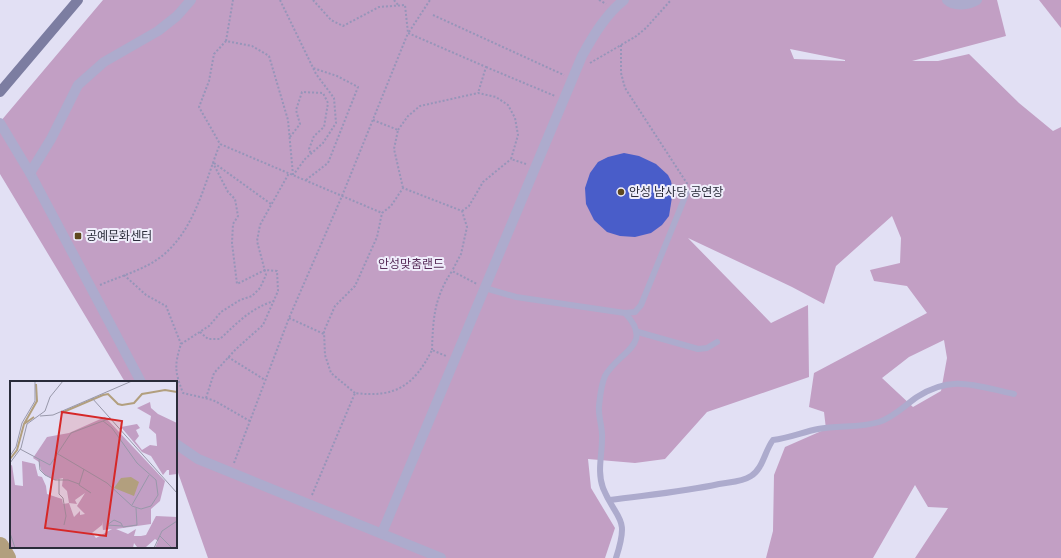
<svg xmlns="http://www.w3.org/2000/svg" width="1061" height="558" font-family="Roboto,'Noto Sans KR',sans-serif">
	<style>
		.green { fill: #c29fc4; fill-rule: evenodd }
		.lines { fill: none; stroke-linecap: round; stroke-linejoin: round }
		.river { stroke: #b29f7e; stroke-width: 18 }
		.building { fill: #495dc9 }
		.path { stroke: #9695b9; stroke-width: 2; stroke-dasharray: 2 2; stroke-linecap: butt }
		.lane { stroke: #adabcd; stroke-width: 6 }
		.street { stroke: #adabcd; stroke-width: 10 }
		.secondary { stroke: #7c7da1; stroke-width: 10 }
		.poi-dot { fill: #5e481e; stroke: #efedfb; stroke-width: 1.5 }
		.labels { text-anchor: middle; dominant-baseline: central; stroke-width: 4; stroke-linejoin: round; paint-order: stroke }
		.poi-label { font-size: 12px; fill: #2a2c3a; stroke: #efedfb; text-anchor: start }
		.park-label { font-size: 12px; fill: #582d5a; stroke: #efedfb }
		.inset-river { fill: none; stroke: #b29f7e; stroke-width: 2 }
		.inset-road { fill: none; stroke: #9898aa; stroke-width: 1 }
		.view { fill: #d62828; fill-opacity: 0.15; stroke: #d62828; stroke-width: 2 }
		.inset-edge { fill: none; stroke: #2a2c3a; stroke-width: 2 }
	</style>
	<rect width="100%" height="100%" fill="#e2e0f4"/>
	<!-- green -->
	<g class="green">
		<path d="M103,0H997L1006,36L912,61H938L969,54L1019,103L1053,131L1061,127V558H915L948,508L928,507L915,485L873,558H766L773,531L774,475L785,447L826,429L824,412L809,407L814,373L927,313L907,286L874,281L870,270L900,263L901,238L892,216L836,266L824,304L792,287L688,238L771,323L808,305L809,377L707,412L665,459L635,463L588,459L591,488L615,528L605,558H208L176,467V382H125L0,174V122ZM790,49L845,60V61L794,59ZM944,340L947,358L941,391L913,407L882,378L909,357Z"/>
		<polygon points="1039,0 1061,0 1061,28"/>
	</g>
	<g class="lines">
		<!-- river -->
		<polyline class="river" points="0,546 7,558"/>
	</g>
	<!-- building -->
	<polygon class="building" points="624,153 639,156 656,164 668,175 671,181 673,191 669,216 662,225 651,233 635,237 620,236 607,232 594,220 586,204 585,188 590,173 598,162 608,157"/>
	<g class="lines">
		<!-- path -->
		<g class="path">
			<polyline points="280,0 316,74 334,98 336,123 323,143 305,159 294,174"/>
			<polyline points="313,0 331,20 343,26 379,7 405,5 408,33"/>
			<polyline points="394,0 399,6"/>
			<polyline points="599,0 606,4"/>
			<polyline points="433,15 564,75"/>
			<polyline points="409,32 430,0"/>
			<polyline points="226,41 233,0"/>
			<polyline points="621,45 621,73 625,88 688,185"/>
			<polyline points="590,63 635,37 646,28 671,0"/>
			<polyline points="486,67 555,96"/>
			<polyline points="373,120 398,130 394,149 403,188"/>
			<polyline points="398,130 408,116 420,106 478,93 496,97 508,105 515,118 518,135 511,159 526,164"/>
			<polyline points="290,137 300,124 296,110 302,92 323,93 328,103 324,127 314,136 309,149 311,154"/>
			<polyline points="214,163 271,204"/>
			<polyline points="293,175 288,120 269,56 252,46 226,41 214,54 209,81 199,107 220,144 382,213"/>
			<polyline points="306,180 328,163 358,87 337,76 313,68"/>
			<polyline points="462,211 469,206 483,182 511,159"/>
			<polyline points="124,275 146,295 166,306 181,344"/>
			<path d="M100,285C116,278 133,273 148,265C193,242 203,186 220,144"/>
			<polyline points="289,318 324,334"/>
			<path d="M200,332L208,339H220C237,323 251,308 274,301"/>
			<path d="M432,350C433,319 434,298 452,271L477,284"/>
			<polyline points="228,357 265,380"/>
			<polyline points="355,393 331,373 325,355 324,331 335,306 355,286 377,237 382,213 391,206 403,188 462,211 467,227 461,254 452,271"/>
			<polyline points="206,398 214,373 236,349 263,325 278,291 277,271 265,270 237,284 232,243 233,224 238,216 235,199 228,192 213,163"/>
			<path d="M250,421L213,400L183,393C175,372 174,366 181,344L209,326L221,312L240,300L252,296L260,288L266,275L257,241L260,225L289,173"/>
			<polyline points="234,463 289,318 342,196 408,33 486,67 478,93"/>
			<path d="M312,495L355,393C395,398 414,386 432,350L446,356"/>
		</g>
		<!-- lane -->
		<g class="lane">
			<polyline points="485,288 516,297 625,313 635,312 641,305 687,192"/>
			<polyline points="638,332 698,349 707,348 717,342"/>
			<path d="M610,500C646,495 683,492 719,484C730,482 742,482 751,476C763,469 765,450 773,440C789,438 803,432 818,429C838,425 860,428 879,422C894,417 904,406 917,397C952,374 976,386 1014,394"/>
			<path d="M616,558C630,515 617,522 603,488C597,472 602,455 602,439C603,428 598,417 599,406C600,396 601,385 605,376C619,351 655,345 625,313"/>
		</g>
		<!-- street -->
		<g class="street">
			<path d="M947,0C954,7 969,5 977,0"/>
			<polyline points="0,123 30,173 141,382"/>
			<polyline points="30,173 51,139 78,85 104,62 158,31 177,16 191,0"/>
			<polyline points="176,444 198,459 441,558"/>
			<path d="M382,533L582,56C593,36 606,14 624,0"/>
		</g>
		<!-- secondary -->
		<polyline class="secondary" points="0,92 78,0"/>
	</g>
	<!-- markers -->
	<g class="poi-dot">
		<circle cx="621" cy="192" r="4"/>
		<rect x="74" y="232" width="8" height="8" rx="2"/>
	</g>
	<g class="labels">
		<!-- poi labels -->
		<g class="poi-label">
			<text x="629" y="192">안성 남사당 공연장</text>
			<text x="86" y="236">공예문화센터</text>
		</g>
		<!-- park labels -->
		<g class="park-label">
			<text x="411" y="264">안성맞춤랜드</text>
		</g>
	</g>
	<!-- overview -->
	<g transform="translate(10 381)">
		<rect width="167" height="167" fill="#e2e0f4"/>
		<path d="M140,21L141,27L148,33L167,42V93L159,94V89H157L153,94L141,75L132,71L111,46L127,43L130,47L126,49L129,55L125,60L132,69L140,64L147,65L146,53L139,47L141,35L127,27ZM95,36L155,100L150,120L141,128V143L106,148L118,153L126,148L124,155H131L136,154L146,135L167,136V167H145L148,160L145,158L136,166H127L124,162L123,167H0V85L2,84L5,104L13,105L12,80L25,83L28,95L32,96L36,105L37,113L52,118L53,123L59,122L57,110L52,105L53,97L45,99L35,94L31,89L29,81L23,77L37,56L59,52ZM75,112L67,125L75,133L70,134V130L64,136L59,122L67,123L65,119ZM92,140L93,149L102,148L86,157L82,152L92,144Z" fill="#c29fc4" fill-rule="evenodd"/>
		<path d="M121,96L129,101L124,115L104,107L111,97Z" fill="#b29f7e"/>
		<path class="inset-river" d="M51,32L93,14L98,13L108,23L112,24L124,22L132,13L138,12L155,9L167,11M14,43L27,20L26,3M0,78L7,69L14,43L24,36"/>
		<path class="inset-road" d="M82,17L167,112M30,35L43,34L122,0M10,68L40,84L61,52L101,37M48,73L97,102L122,125L131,128L141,125L148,114L146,99L127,82L102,47L93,40M0,75L6,66L12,42L25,20V0M29,79L30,89L35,94L45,99H58L69,103M0,82L11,67L17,43L35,30L40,16L53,0M74,88L69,104L81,112M49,98V113L53,117L56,135L54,144M122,124L139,94M112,145L97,144L104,139L111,142L113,146L127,144L126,127M0,152L5,167M150,155L162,167M144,167L152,150L167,140"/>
		<path class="view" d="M52,31L112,40L96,155L35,147Z"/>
		<rect width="167" height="167" class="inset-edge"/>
	</g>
</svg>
